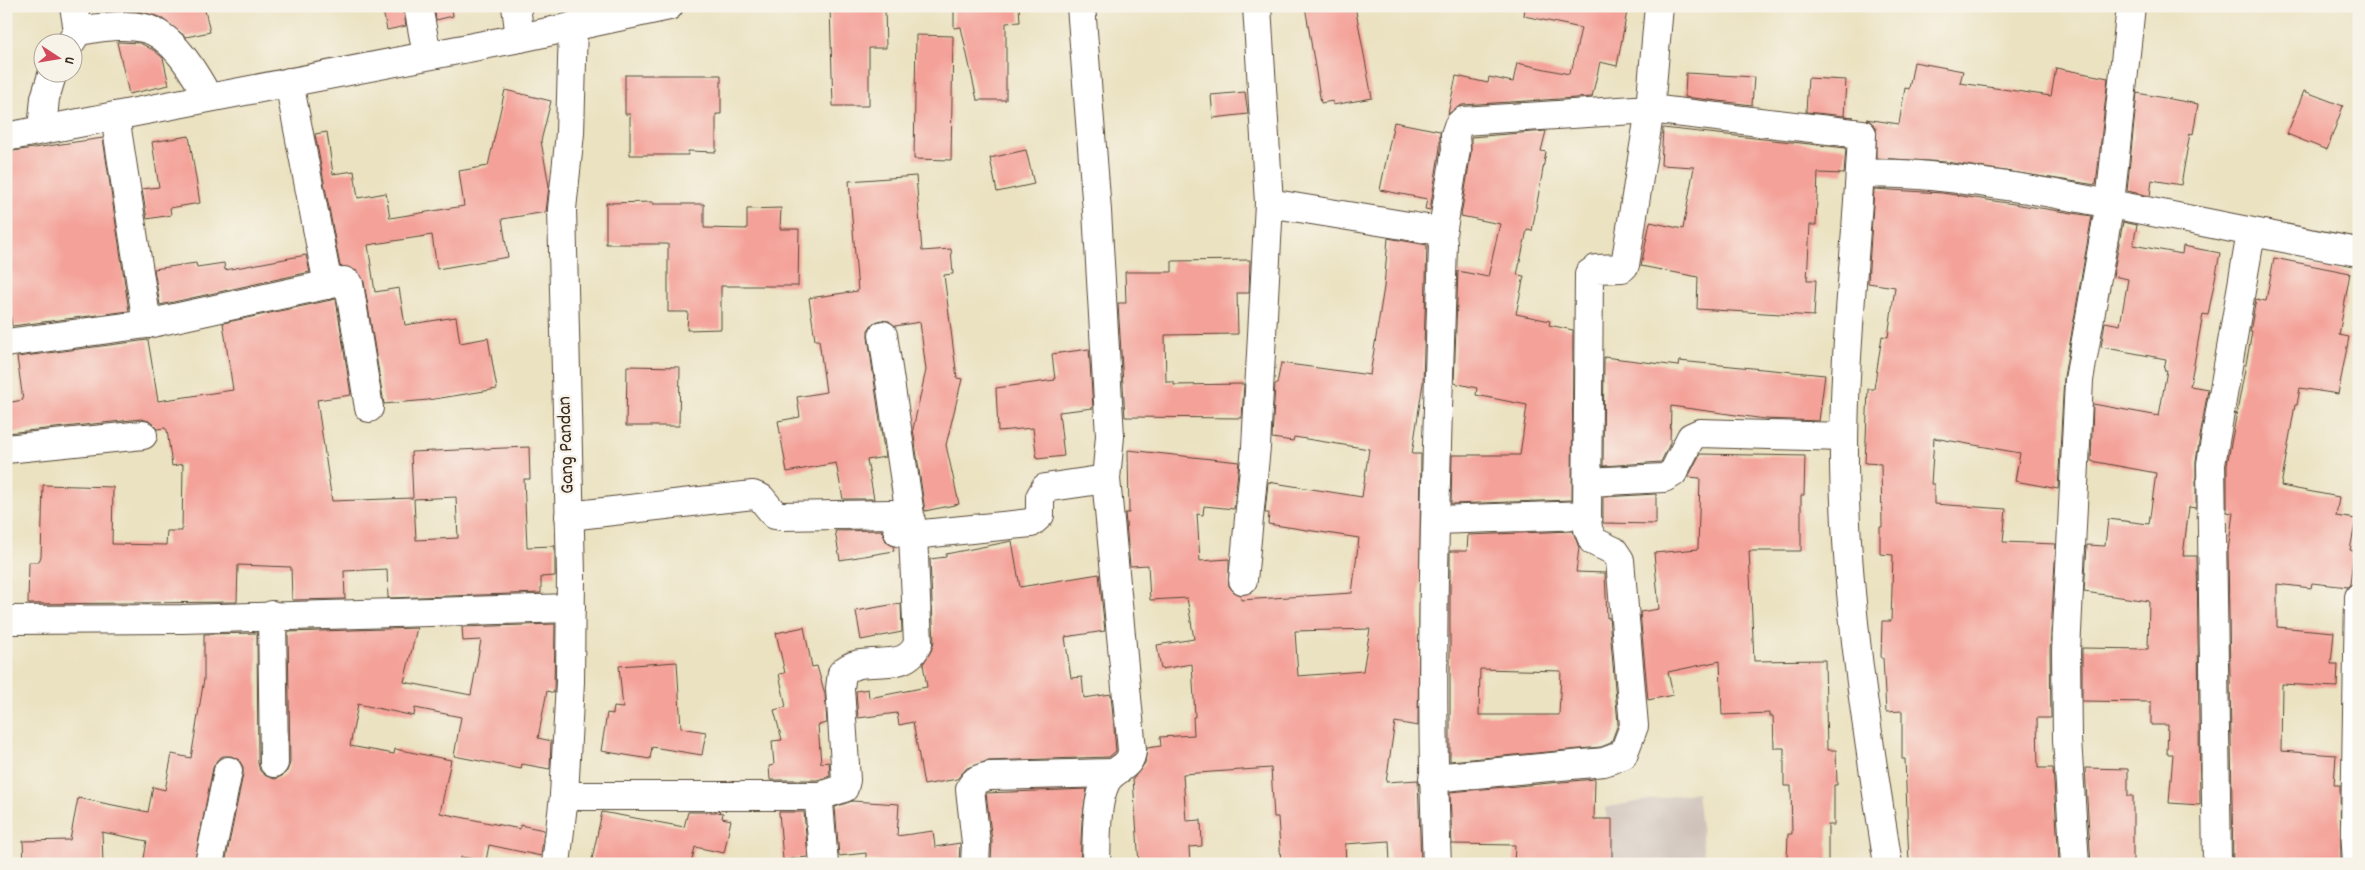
<svg xmlns="http://www.w3.org/2000/svg" width="2365" height="870" font-family="Dekko,sans-serif">
	<style>
		.industrial { fill: #cec1ba }
		.building { fill: #f4a299; fill-rule: evenodd }
		.lines { fill: none; stroke-linecap: round; stroke-linejoin: round }
		.minor-casing { stroke: #554636; stroke-width: 30 }
		.minor { stroke: #fff; stroke-width: 28 }
		.labels { text-anchor: middle; dominant-baseline: central; stroke-width: 5; stroke-linejoin: round; paint-order: stroke }
		.street-label { font-size: 20px; fill: #3b2a1e; stroke: #f7f3e8 }
	</style>
	<rect width="100%" height="100%" fill="#f7f3e8"/>
	<filter id="ink" filterUnits="userSpaceOnUse"><feTurbulence type="fractalNoise" baseFrequency=".02" numOctaves="2"/><feDisplacementMap in="SourceGraphic" scale="10" xChannelSelector="R" yChannelSelector="G"/><feConvolveMatrix kernelMatrix="1 2 1 2 8 2 1 2 1" color-interpolation-filters="sRGB"/></filter>
	<filter id="wash" filterUnits="userSpaceOnUse"><feTurbulence type="fractalNoise" baseFrequency=".0096" numOctaves="4" result="noise"/><feDisplacementMap in="SourceGraphic" scale="20" xChannelSelector="R" yChannelSelector="G"/><feGaussianBlur stdDeviation="1.12" result="paint"/><feColorMatrix in="noise" values="0 0 0 0 0 0 0 0 0 0 0 0 0 0 0 0 0 1.4 0 .05"/><feComposite in="paint" operator="in"/></filter>
	<g filter="url(#wash)">
		<rect width="100%" height="100%" fill="#ebe2c1"/>
		<!-- industrial -->
		<polygon class="industrial" points="1697,792 1705,864 1607,864 1606,807"/>
		<g id="blocks">
			<!-- building -->
			<g class="building">
				<polygon points="109,6 204,6 210,32 186,37 160,17 138,11 110,11"/>
				<polygon points="382,6 403,6 406,26 387,30"/>
				<polygon points="434,6 452,6 453,16 436,20"/>
				<polygon points="954,6 1019,6 1020,22 1006,23 1006,100 977,100 961,27 954,28"/>
				<polygon points="1305,6 1355,6 1372,98 1333,105 1333,101 1321,103"/>
				<polygon points="1525,6 1628,6 1617,66 1600,62 1592,97 1462,105 1448,114 1456,76 1488,83 1489,77 1513,82 1517,63 1569,74 1570,69 1572,69 1581,28 1524,16"/>
				<polygon points="830,8 885,8 886,48 869,48 869,106 833,106"/>
				<polygon points="916,35 953,36 951,160 914,159"/>
				<polygon points="117,42 140,43 155,51 163,58 169,85 129,94"/>
				<polygon points="1914,62 1963,71 1960,83 2051,96 2056,68 2108,78 2096,185 1946,162 1876,158 1876,128 1871,122 1866,119 1899,124 1905,88 1909,89"/>
				<polygon points="1686,73 1754,77 1752,105 1685,97"/>
				<polygon points="625,75 721,75 721,114 716,114 716,152 688,151 688,155 630,155 630,114 625,114"/>
				<polygon points="1808,78 1846,80 1844,116 1854,117 1806,112"/>
				<polygon points="505,90 551,101 541,141 549,186 546,212 502,219 508,257 437,269 432,235 368,245 375,292 399,288 405,325 456,317 460,343 488,338 497,389 428,400 384,404 364,282 357,271 340,266 315,134 327,132 333,174 354,171 358,198 386,193 390,218 464,206 459,171 488,166"/>
				<polygon points="2304,91 2343,106 2327,150 2287,134"/>
				<polygon points="1245,92 1248,114 1213,118 1211,95"/>
				<polygon points="2137,93 2198,104 2193,134 2190,133 2181,185 2152,180 2150,196 2127,191"/>
				<polygon points="1394,122 1440,131 1440,148 1430,210 1425,209 1427,199 1380,190"/>
				<polygon points="1663,128 1846,148 1844,174 1818,173 1816,225 1810,225 1807,280 1816,280 1814,316 1697,309 1698,277 1641,266 1650,222 1683,229 1694,167 1661,165"/>
				<polygon points="1546,131 1541,151 1546,152 1532,231 1527,230 1517,275 1524,276 1516,314 1550,321 1549,325 1573,330 1572,500 1451,504 1452,455 1520,455 1527,405 1476,395 1477,388 1454,383 1458,271 1488,277 1500,224 1461,216 1471,152 1471,137"/>
				<polygon points="189,136 200,203 170,208 171,215 147,219 142,189 159,187 152,142"/>
				<polygon points="103,138 129,311 12,326 6,287 6,152"/>
				<polygon points="1026,150 1034,184 997,192 990,158"/>
				<polygon points="916,176 922,251 951,249 953,274 944,275 957,378 962,379 946,445 959,504 925,511 913,429 926,370 920,322 895,326 889,321 881,320 873,323 868,330 868,337 885,457 867,460 874,499 843,499 836,463 787,472 778,421 800,417 797,397 826,392 819,340 815,340 809,298 858,291 849,181"/>
				<polygon points="1874,189 1942,193 2092,216 2064,377 2058,489 2015,481 2020,453 1934,438 1931,484 1934,484 1934,504 2006,509 2003,542 2056,544 2050,651 2051,718 2037,718 2038,768 2053,768 2059,862 1909,864 1905,759 1902,759 1902,711 1886,712 1883,658 1881,658 1882,621 1891,621 1893,555 1880,554 1880,527 1882,527 1881,464 1865,463 1868,389 1874,389 1882,336 1888,337 1895,287 1868,283"/>
				<polygon points="653,202 653,204 704,204 704,228 747,229 747,209 781,208 780,229 799,229 798,286 721,286 721,329 687,330 688,312 668,312 668,244 606,244 606,203"/>
				<polygon points="2123,222 2137,225 2133,245 2182,254 2183,246 2220,253 2208,315 2203,314 2190,386 2208,389 2196,461 2196,508 2189,507 2183,556 2197,556 2200,805 2169,803 2173,754 2167,754 2168,725 2151,725 2151,702 2082,701 2082,648 2148,649 2149,601 2084,592 2087,545 2105,546 2108,519 2149,524 2156,473 2091,461 2093,404 2159,416 2167,370 2164,370 2166,359 2101,347 2105,322 2120,325 2128,279 2113,276"/>
				<path d="M1388,238L1427,245L1423,383L1412,454H1421L1418,726L1395,722L1386,782L1418,780L1421,864H1390L1389,841L1345,844L1346,864H1281L1278,817H1274L1271,768L1183,774L1186,821L1201,820L1202,846L1189,847L1190,864H1139L1133,779L1145,763L1147,748L1161,746L1160,737L1194,735L1193,717H1195L1192,664L1161,669L1157,645L1194,639L1187,598L1150,600L1148,565L1130,566L1125,513H1129L1128,450L1239,462L1234,509L1204,506L1203,515L1197,514L1200,561L1229,559V586L1234,592L1240,595L1241,600L1352,593L1359,538L1268,524L1269,513H1265L1268,482L1362,497L1369,449L1294,437L1293,441L1272,438L1275,384H1277L1281,363L1370,375L1384,287ZM1370,629L1363,671L1298,676L1295,631Z"/>
				<polygon points="306,255 310,272 160,305 154,269 196,263 197,267 224,263 225,270"/>
				<polygon points="2274,258 2350,273 2339,335 2349,337 2338,394 2300,388 2297,405 2295,405 2281,486 2339,497 2336,516 2356,519 2350,550 2354,551 2350,584 2348,587 2312,583 2311,588 2277,584 2277,627 2334,632 2331,664 2338,664 2337,687 2282,684 2281,751 2336,755 2334,785 2340,785 2341,864 2233,864 2228,551 2233,513 2227,512 2227,465 2252,332 2250,332 2256,299 2266,301"/>
				<polygon points="1250,260 1249,293 1237,293 1238,334 1165,335 1166,382 1174,382 1174,385 1244,384 1242,418 1125,417 1118,303 1126,303 1125,272 1172,272 1172,261"/>
				<path d="M336,299L351,395L317,400L332,501L413,498L411,452L529,447L530,479H524L527,547L555,546V576L541,577V593L388,598L387,569L344,571L345,599L292,600L291,567L238,565L237,602L28,604L29,562H39L41,556L43,485L113,487L112,544L166,545L167,531H182L183,464L172,466L167,430L165,428L157,429L149,421L141,419L7,433L6,403L23,400L17,357L148,340L158,401L233,390L223,323ZM456,497L458,538L416,540L414,499Z"/>
				<polygon points="1089,349 1093,408 1059,412 1064,456 1037,459 1033,428 998,431 996,388 1055,380 1052,354"/>
				<polygon points="1604,357 1678,366 1679,361 1825,375 1819,421 1765,419 1671,406 1670,443 1661,462 1603,466"/>
				<polygon points="627,366 680,367 679,426 626,426"/>
				<polygon points="1700,454 1805,456 1804,495 1801,495 1801,551 1749,551 1754,661 1825,660 1827,750 1836,750 1837,785 1834,785 1834,825 1828,825 1828,862 1787,861 1788,834 1792,834 1791,786 1784,786 1784,748 1774,748 1773,716 1769,716 1769,713 1722,715 1720,661 1668,672 1673,695 1648,700 1640,612 1659,609 1654,553 1698,549 1700,478 1688,477"/>
				<polygon points="1656,494 1656,524 1603,523 1603,497"/>
				<polygon points="882,530 886,542 893,546 894,551 840,560 835,531"/>
				<path d="M1573,531L1579,548L1576,572L1605,573L1607,618L1609,617L1618,724L1611,743L1601,747L1450,761V551H1467L1468,535ZM1480,669L1561,671L1559,715H1479Z"/>
				<polygon points="1012,541 1020,587 1099,574 1105,631 1065,637 1071,678 1082,677 1084,698 1111,694 1116,751 1109,757 987,761 967,768 957,779 924,785 913,722 899,725 897,713 858,718 856,691 868,689 869,698 927,687 923,664 931,651 934,642 930,559 946,557 946,554"/>
				<polygon points="901,603 902,632 861,640 856,611"/>
				<polygon points="555,624 554,693 547,691 538,738 551,741 550,769 522,764 521,769 454,756 461,717 415,708 414,716 358,704 350,746 394,754 395,749 451,760 440,813 520,829 520,825 544,830 541,856 489,845 486,861 461,857 460,864 225,864 243,774 243,767 239,760 231,756 223,756 217,760 213,768 194,864 143,864 147,841 102,832 103,864 24,864 23,841 70,840 78,798 148,812 153,787 165,790 172,754 191,758 204,679 204,634 257,633 258,763 260,771 266,776 275,779 282,776 287,771 290,763 288,632 417,628 404,682 471,695 481,640 463,641 462,627"/>
				<polygon points="804,627 812,667 817,666 825,694 827,723 818,725 821,763 829,762 830,776 817,780 770,780 769,766 774,765 772,741 782,740 774,710 786,707 779,674 785,673 776,633"/>
				<polygon points="677,662 681,728 706,732 702,755 652,747 650,759 601,751 607,713 613,714 614,707 623,708 619,666"/>
				<polygon points="2085,768 2128,769 2128,796 2133,796 2133,864 2091,864"/>
				<polygon points="1595,779 1594,819 1612,819 1612,864 1514,864 1515,845 1452,844 1450,792"/>
				<polygon points="1087,789 1082,821 1080,864 991,864 992,841 986,793"/>
				<polygon points="852,801 899,804 897,836 933,831 935,847 960,843 959,864 904,864 866,860 866,853 839,856 835,807"/>
				<polygon points="602,812 684,827 688,812 717,812 723,813 722,818 731,820 724,853 695,847 691,864 591,864"/>
				<polygon points="779,812 804,812 808,857 783,860"/>
			</g>
		</g>
	</g>
	<g filter="url(#ink)">
		<use href="#blocks" fill-opacity="0" stroke="#554636" stroke-width="1"/>
		<g class="lines">
			<defs>
				<g id="minor">
					<polyline points="418,6 427,55"/>
					<polyline points="516,6 520,38"/>
					<polyline points="1257,6 1269,203 1433,230 1442,234"/>
					<path d="M78,31C99,28 122,23 144,28C173,35 194,72 208,97"/>
					<polyline points="71,42 78,31 74,6"/>
					<polyline points="289,82 328,285"/>
					<polyline points="115,116 147,324"/>
					<polyline points="42,130 45,98 53,72"/>
					<polyline points="6,137 520,38 669,6"/>
					<path d="M1861,174C1917,171 1971,181 2027,189C2138,207 2248,233 2359,252"/>
					<polyline points="6,343 147,324 344,281 349,284 369,408"/>
					<polyline points="6,449 143,435"/>
					<polyline points="1588,482 1664,478 1673,473 1691,437 1700,433 1844,437"/>
					<polyline points="569,516 753,495 761,498 775,515 782,516 891,514 896,520 898,532 913,535 1031,523 1040,515 1040,497 1045,488 1106,479 1110,436 1097,211 1081,6"/>
					<polyline points="1436,520 1587,515 1589,274 1596,269 1622,268 1625,265 1650,109 1659,6"/>
					<polyline points="1243,580 1256,447 1269,203"/>
					<polyline points="272,615 274,763"/>
					<polyline points="6,620 182,619 571,608"/>
					<polyline points="1433,778 1604,762 1623,755 1634,726 1620,560 1614,551 1593,541 1588,529 1587,515"/>
					<path d="M564,796H820L844,788L846,780L840,688L842,673C863,651 905,677 918,643L913,535L883,335"/>
					<polyline points="820,796 819,803 824,864"/>
					<polyline points="209,864 228,771"/>
					<polyline points="556,864 564,796 570,682 571,574 562,209 570,133 573,26"/>
					<path d="M975,864L976,843L970,789C974,779 981,778 990,776L1113,773"/>
					<path d="M1096,864C1097,840 1095,804 1106,782C1113,768 1131,769 1132,750L1106,479"/>
					<path d="M1437,864C1428,657 1437,450 1443,244L1442,234L1456,149L1455,135L1458,126L1463,121L1650,109L1862,134C1857,245 1843,355 1844,466C1846,600 1867,732 1888,864"/>
					<polyline points="2075,864 2067,739 2066,652 2079,380 2110,203 2131,6"/>
					<polyline points="2217,864 2211,464 2251,233"/>
					<polyline points="2357,864 2355,829 2359,597"/>
				</g>
			</defs>
			<!-- minor casing -->
			<use href="#minor" class="minor-casing"/>
			<!-- minor -->
			<use href="#minor" class="minor"/>
		</g>
	</g>
	<g class="labels">
		<!-- street labels -->
		<g class="street-label">
			<text transform="translate(567 445) rotate(-92)">Gang Pandan</text>
		</g>
	</g>
	<!-- margin -->
	<rect width="2365" height="870" fill="none" stroke="#f7f3e8" stroke-width="25"/>
	<!-- north arrow -->
	<g transform="translate(58 58) rotate(102)"><circle r="24" fill="#f7f3e8" stroke="#aca397"/>
	<path d="M0-4L9 19L0 12L-9 19Z" fill="#d1495b"/>
	<text y="-8" font-size="14" font-weight="bold" text-anchor="middle" fill="#3b2a1e">U</text>
	</g>
</svg>
